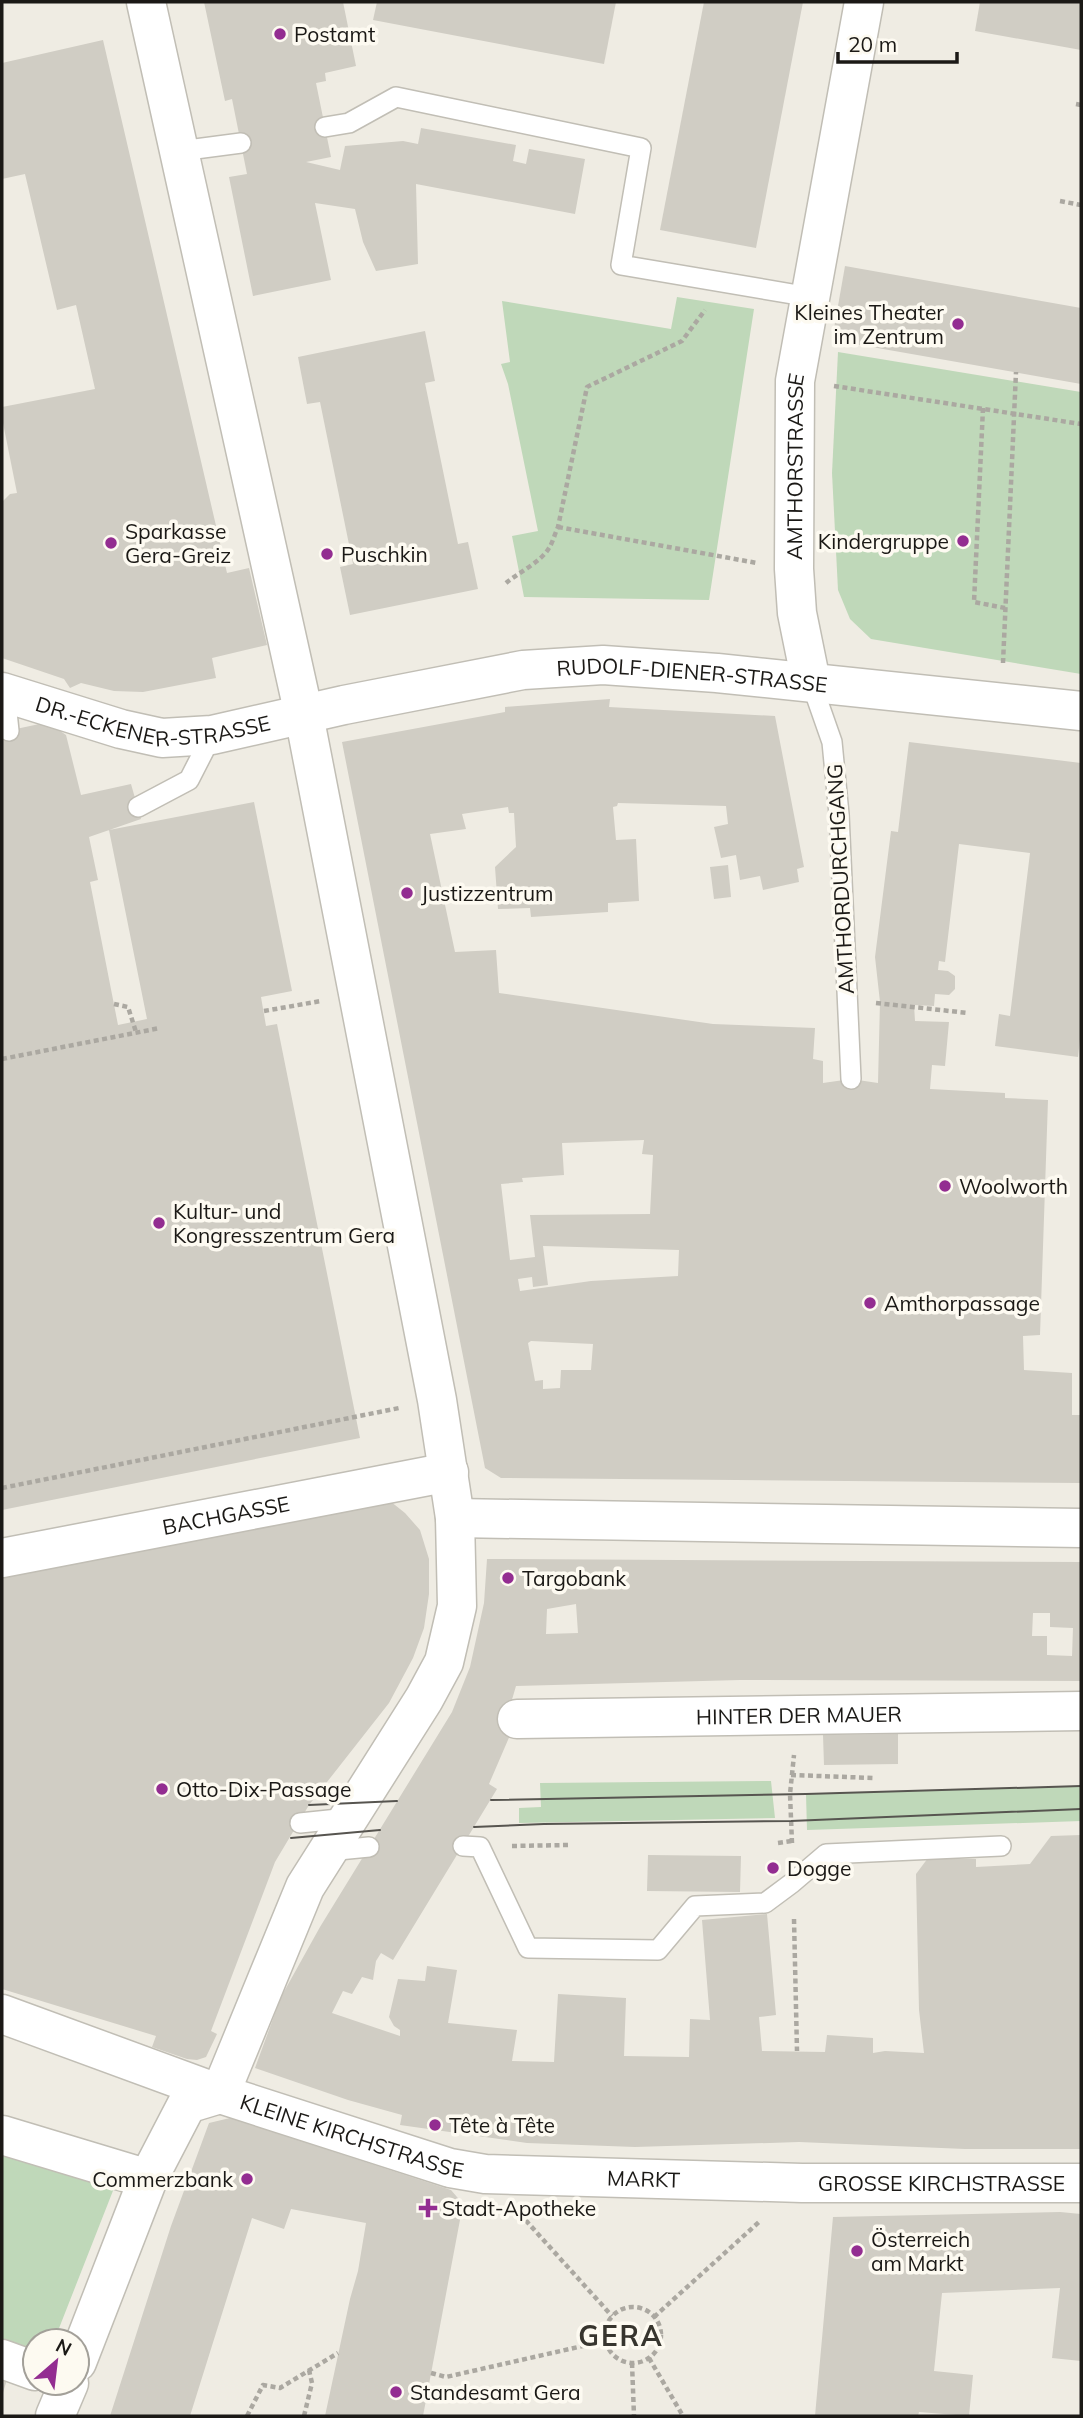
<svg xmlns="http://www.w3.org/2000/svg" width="1083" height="2418" font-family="Mulish,sans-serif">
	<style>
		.green { fill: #bfd8b9 }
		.building { fill: #d0cdc4; fill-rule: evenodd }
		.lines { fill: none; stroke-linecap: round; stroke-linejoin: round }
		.lane-casing { stroke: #c1beb5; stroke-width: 22 }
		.street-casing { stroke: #c1beb5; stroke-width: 41 }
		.path { stroke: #aba8a1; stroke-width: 4.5; stroke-dasharray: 5 3.5; stroke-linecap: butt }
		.lane { stroke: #fff; stroke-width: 19 }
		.street { stroke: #fff; stroke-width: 38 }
		.tram { stroke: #575550; stroke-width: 2 }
		.poi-dot { fill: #932d91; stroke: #fdfaf1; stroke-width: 2.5 }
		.labels { text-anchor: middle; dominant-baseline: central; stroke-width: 7; stroke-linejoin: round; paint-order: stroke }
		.poi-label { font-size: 21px; fill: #1b1916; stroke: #fdfaf1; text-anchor: start }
		.street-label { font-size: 21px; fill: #1b1916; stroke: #fdfaf1 }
		.district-label { font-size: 28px; font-weight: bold; letter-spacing: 2px; fill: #37352e; stroke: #fdfaf1 }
	</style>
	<rect width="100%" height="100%" fill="#efece3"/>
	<!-- green -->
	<g class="green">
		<polygon points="677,297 754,309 709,600 524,597 512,536 538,531 508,384 501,364 510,362 502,301 671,329"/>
		<polygon points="838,352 1081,392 1081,674 871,639 850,619 838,590 832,473"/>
		<polygon points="771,1781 775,1818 519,1823 519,1808 541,1807 540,1783"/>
		<polygon points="1081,1786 1081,1821 807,1830 806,1794"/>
		<polygon points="2,2139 118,2178 54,2341 35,2341 35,2354 2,2342"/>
	</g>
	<!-- building -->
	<g class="building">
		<polygon points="204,2 343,2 356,66 325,73 326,81 316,83 331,157 306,162 340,170 345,146 403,141 418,144 421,128 516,145 513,161 526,164 529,149 585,159 575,214 416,184 418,264 376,271 363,242 355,209 315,203 331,280 253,296 229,177 247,174 232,99 225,101"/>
		<polygon points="377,2 616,2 604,64 373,20"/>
		<polygon points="704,2 803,2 756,248 660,230"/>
		<polygon points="980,2 1081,2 1081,50 975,31"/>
		<polygon points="103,40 227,573 249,568 267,645 212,658 216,678 143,692 114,691 81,683 70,688 64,679 2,658 2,502 10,494 17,493 2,418 2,407 95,389 76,305 57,310 25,174 2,179 2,63"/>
		<polygon points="845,266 1081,308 1081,384 832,340"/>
		<polygon points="425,331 435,381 425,383 458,544 468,542 478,589 350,615 340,567 353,564 320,402 307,404 298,357"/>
		<path d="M610,699L609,707L775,716L804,867L797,869L799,882L763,890L760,876L740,880L736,855L721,858L714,827L728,824L726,806L618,803L617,806L613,807L616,840L636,839L639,901L608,903V912L531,917L530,908L498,909L495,867L516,847L514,813H509L508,807L462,814L466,829L430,834L455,952L496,950L499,993L713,1024L815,1028L813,1059L823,1061V1083L851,1079L878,1083L880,1002L875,957L891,831L898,832L909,742L1081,763V1030L1078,1057L995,1046L999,1014L1010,1016L1030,853L959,844L945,962L939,961L938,970L948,971L955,976V989L949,995L935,994L934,1006L914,1005L915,1021L949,1022L945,1066L932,1065L930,1089L1005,1093V1098L1048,1100L1040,1335L1023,1336L1024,1370L1072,1373V1415H1081V1483L501,1478L485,1468L342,742L505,712V707ZM644,1140L642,1154L653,1155L650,1214L530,1215L535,1257L510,1260L501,1184L523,1182L522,1178L564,1175L562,1143ZM543,1246L679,1250L678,1276L591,1281L520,1291L518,1279L532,1277L533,1287L548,1285ZM531,1341L593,1344L591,1370H561L560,1388L543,1389V1380L535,1381L528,1343Z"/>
		<polygon points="44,723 53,726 66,735 81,795 131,784 141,819 89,837 98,880 90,882 118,1025 147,1019 109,830 254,802 292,991 261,997 266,1026 277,1024 360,1438 2,1510 2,732"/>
		<polygon points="728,865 731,897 714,899 710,867"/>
		<polygon points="390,1501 405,1513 420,1530 429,1559 429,1594 424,1628 413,1658 389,1703 309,1805 275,1862 211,2031 217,2034 206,2057 197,2060 187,2059 152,2047 156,2036 2,1989 2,1571"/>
		<path d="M487,1559L1081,1562V1681L740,1680L516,1686L511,1703L517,1719L489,1784L497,1789L393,1960L381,1953L376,1961L373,1980L362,1977L352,1994L343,1991L332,2013L400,2036V2030L394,2026L389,2017L398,1979L425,1981L427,1966L457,1970L448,2023L517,2030L512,2061L554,2062L558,1994L626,1998L624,2056L689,2057L690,2019L710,2020L702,1920L767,1914L776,2015L759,2017L762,2051L825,2052L827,2035L873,2038V2053L885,2051L924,2053L919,2010L916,1874L928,1858L976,1859V1867L1030,1864L1051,1836L1081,1835V2149H965L799,2142L635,2147L527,2143L400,2125L402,2115L348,2100L255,2068L281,1997L320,1927L452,1712L470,1667L484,1603ZM576,1604L578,1633L546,1634L547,1609ZM1033,1613H1050V1627L1073,1628L1072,1656L1047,1655V1636H1032Z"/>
		<polygon points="898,1734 898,1764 824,1765 823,1735"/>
		<polygon points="648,1855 741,1856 740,1892 647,1891"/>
		<polygon points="230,2118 451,2190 463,2204 423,2416 325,2416 350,2299 358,2271 366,2223 291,2209 284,2229 252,2218 190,2416 110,2416 171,2226 209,2123"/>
		<polygon points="1060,2212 1081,2214 1081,2361 1052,2358 1060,2288 942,2293 934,2371 973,2375 969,2416 919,2412 918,2416 815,2416 833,2217"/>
		<polygon points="2,2375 8,2376 2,2396"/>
	</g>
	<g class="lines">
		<defs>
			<g id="lane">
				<polyline points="325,127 349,123 396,97 641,148 621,265 810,297"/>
				<polyline points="180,151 241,143"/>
				<polyline points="811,682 832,742 839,814 851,1079"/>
				<polyline points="5,693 9,731"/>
				<polyline points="138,807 189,780 212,735"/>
				<polyline points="300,1823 348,1818"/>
				<polyline points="463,1846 480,1847 528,1948 658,1950 695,1906 765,1903 792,1883 826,1854 1001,1846"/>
				<polyline points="328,1851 369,1847"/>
			</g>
			<g id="street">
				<polyline points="146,2 304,715 437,1400 455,1518 457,1606 444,1662 424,1699 305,1887 220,2094"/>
				<path id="s1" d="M811,682L797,613L794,569L795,381L864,2"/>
				<path id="s2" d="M2,692L121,729L162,738L212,735L344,705L523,670L603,665L717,673L1081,711"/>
				<polyline points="455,1518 1081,1528"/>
				<path id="s3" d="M2,1558L449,1472"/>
				<path id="s4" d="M517,1719L1081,1711"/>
				<path id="s5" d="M2,2014L220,2094L450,2168L485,2174L802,2183H1081"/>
				<polyline points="2,2135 148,2179"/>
				<polyline points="2,2359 35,2371"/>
				<polyline points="77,2362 148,2179 187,2104 220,2094"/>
				<polyline points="55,2416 69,2383"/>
			</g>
		</defs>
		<!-- lane casing -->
		<use href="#lane" class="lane-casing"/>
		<!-- street casing -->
		<use href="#street" class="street-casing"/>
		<!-- path -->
		<g class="path">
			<polyline points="1076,104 1081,105"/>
			<polyline points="1060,201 1081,205"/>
			<polyline points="834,386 1081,424"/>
			<polyline points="983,408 974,602 1005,608"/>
			<polyline points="558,527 757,563"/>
			<path d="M506,583C518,573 542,561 549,548C553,542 555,533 558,527L587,387L682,341L705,310"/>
			<polyline points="1003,663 1016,372"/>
			<polyline points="876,1003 968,1013"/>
			<polyline points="114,1004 128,1007 136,1032"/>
			<polyline points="264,1011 321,1001"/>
			<polyline points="2,1059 160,1028"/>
			<polyline points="2,1488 399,1408"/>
			<polyline points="791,1775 873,1778"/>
			<polyline points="778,1843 792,1841"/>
			<polyline points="792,1843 790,1794 794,1755"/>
			<polyline points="512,1846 570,1845"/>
			<polyline points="794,1919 797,2051"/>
			<polyline points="520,2214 612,2316"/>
			<circle cx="633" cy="2335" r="28"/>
			<polyline points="654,2317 759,2222"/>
			<polyline points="649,2358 683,2416"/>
			<polyline points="632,2363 634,2416"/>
			<polyline points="431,2373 446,2377 605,2341"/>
			<polyline points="247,2416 263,2385 280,2388 338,2353"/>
			<polyline points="304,2416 312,2383 309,2370"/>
		</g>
		<!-- lane -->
		<use href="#lane" class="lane"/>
		<!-- street -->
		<use href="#street" class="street"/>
		<!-- tram -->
		<g class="tram">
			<polyline points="491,1800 806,1794 1081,1786"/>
			<polyline points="309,1805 397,1801"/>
			<polyline points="474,1827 544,1824 791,1821 1081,1809"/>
			<polyline points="291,1838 380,1830"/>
		</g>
	</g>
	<!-- markers -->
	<g class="poi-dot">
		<circle cx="280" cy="34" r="7"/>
		<circle cx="958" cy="324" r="7"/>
		<circle cx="963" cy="541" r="7"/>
		<circle cx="111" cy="543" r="7"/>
		<circle cx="327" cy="554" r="7"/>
		<circle cx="407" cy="893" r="7"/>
		<circle cx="945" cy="1186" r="7"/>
		<circle cx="159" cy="1223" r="7"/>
		<circle cx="870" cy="1303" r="7"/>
		<circle cx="508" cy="1578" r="7"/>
		<circle cx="162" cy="1789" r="7"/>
		<circle cx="773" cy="1868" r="7"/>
		<circle cx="435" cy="2125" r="7"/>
		<circle cx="247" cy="2179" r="7"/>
		<path d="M424.5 2197.5h7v7h7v7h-7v7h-7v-7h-7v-7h7z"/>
		<circle cx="857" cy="2251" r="7"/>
		<circle cx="396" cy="2392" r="7"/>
	</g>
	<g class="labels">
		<!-- poi labels -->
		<g class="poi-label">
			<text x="294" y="34">Postamt</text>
			<text x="944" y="312" text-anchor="end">Kleines Theater<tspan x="944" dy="24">im Zentrum</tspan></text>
			<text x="125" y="531">Sparkasse<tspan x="125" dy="24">Gera-Greiz</tspan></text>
			<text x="949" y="541" text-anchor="end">Kindergruppe</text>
			<text x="341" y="554">Puschkin</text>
			<text x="421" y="893">Justizzentrum</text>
			<text x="959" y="1186">Woolworth</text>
			<text x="173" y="1211">Kultur- und<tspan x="173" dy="24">Kongresszentrum Gera</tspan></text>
			<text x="884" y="1303">Amthorpassage</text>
			<text x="522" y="1578">Targobank</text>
			<text x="176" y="1789">Otto-Dix-Passage</text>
			<text x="787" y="1868">Dogge</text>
			<text x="449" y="2125">Tête à Tête</text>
			<text x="233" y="2179" text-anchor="end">Commerzbank</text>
			<text x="442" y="2208">Stadt-Apotheke</text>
			<text x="871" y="2239">Österreich<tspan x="871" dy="24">am Markt</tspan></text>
			<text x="410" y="2392">Standesamt Gera</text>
		</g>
		<!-- street labels -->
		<g class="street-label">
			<text stroke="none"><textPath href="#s1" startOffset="217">AMTHORSTRASSE</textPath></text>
			<text stroke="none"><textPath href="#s2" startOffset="704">RUDOLF-DIENER-STRASSE</textPath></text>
			<text stroke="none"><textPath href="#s2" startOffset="156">DR.-ECKENER-STRASSE</textPath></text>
			<text transform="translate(840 879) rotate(-93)">AMTHORDURCHGANG</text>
			<text stroke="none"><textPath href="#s3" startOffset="228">BACHGASSE</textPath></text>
			<text stroke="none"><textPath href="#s4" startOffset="282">HINTER DER MAUER</textPath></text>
			<text stroke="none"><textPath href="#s5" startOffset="371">KLEINE KIRCHSTRASSE</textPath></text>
			<text stroke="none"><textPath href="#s5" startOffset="668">MARKT</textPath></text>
			<text stroke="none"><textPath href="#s5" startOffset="966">GROSSE KIRCHSTRASSE</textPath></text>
		</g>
		<!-- district labels -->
		<g class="district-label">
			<text x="621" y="2335">GERA</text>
		</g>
	</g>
	<!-- border -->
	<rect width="1083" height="2418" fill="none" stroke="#1b1916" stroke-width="7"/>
	<!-- north arrow -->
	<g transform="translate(56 2362) rotate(28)"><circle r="33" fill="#fdfaf1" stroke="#a3a099" stroke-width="2"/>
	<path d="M0-5L12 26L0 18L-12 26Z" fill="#932d91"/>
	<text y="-10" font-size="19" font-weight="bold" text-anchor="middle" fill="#1b1916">N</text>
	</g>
	<!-- scale -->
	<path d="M838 52v10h119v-10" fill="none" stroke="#1b1916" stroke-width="3.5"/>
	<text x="848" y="52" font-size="21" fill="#1b1916" stroke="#fdfaf1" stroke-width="5" paint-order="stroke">20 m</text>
</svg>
